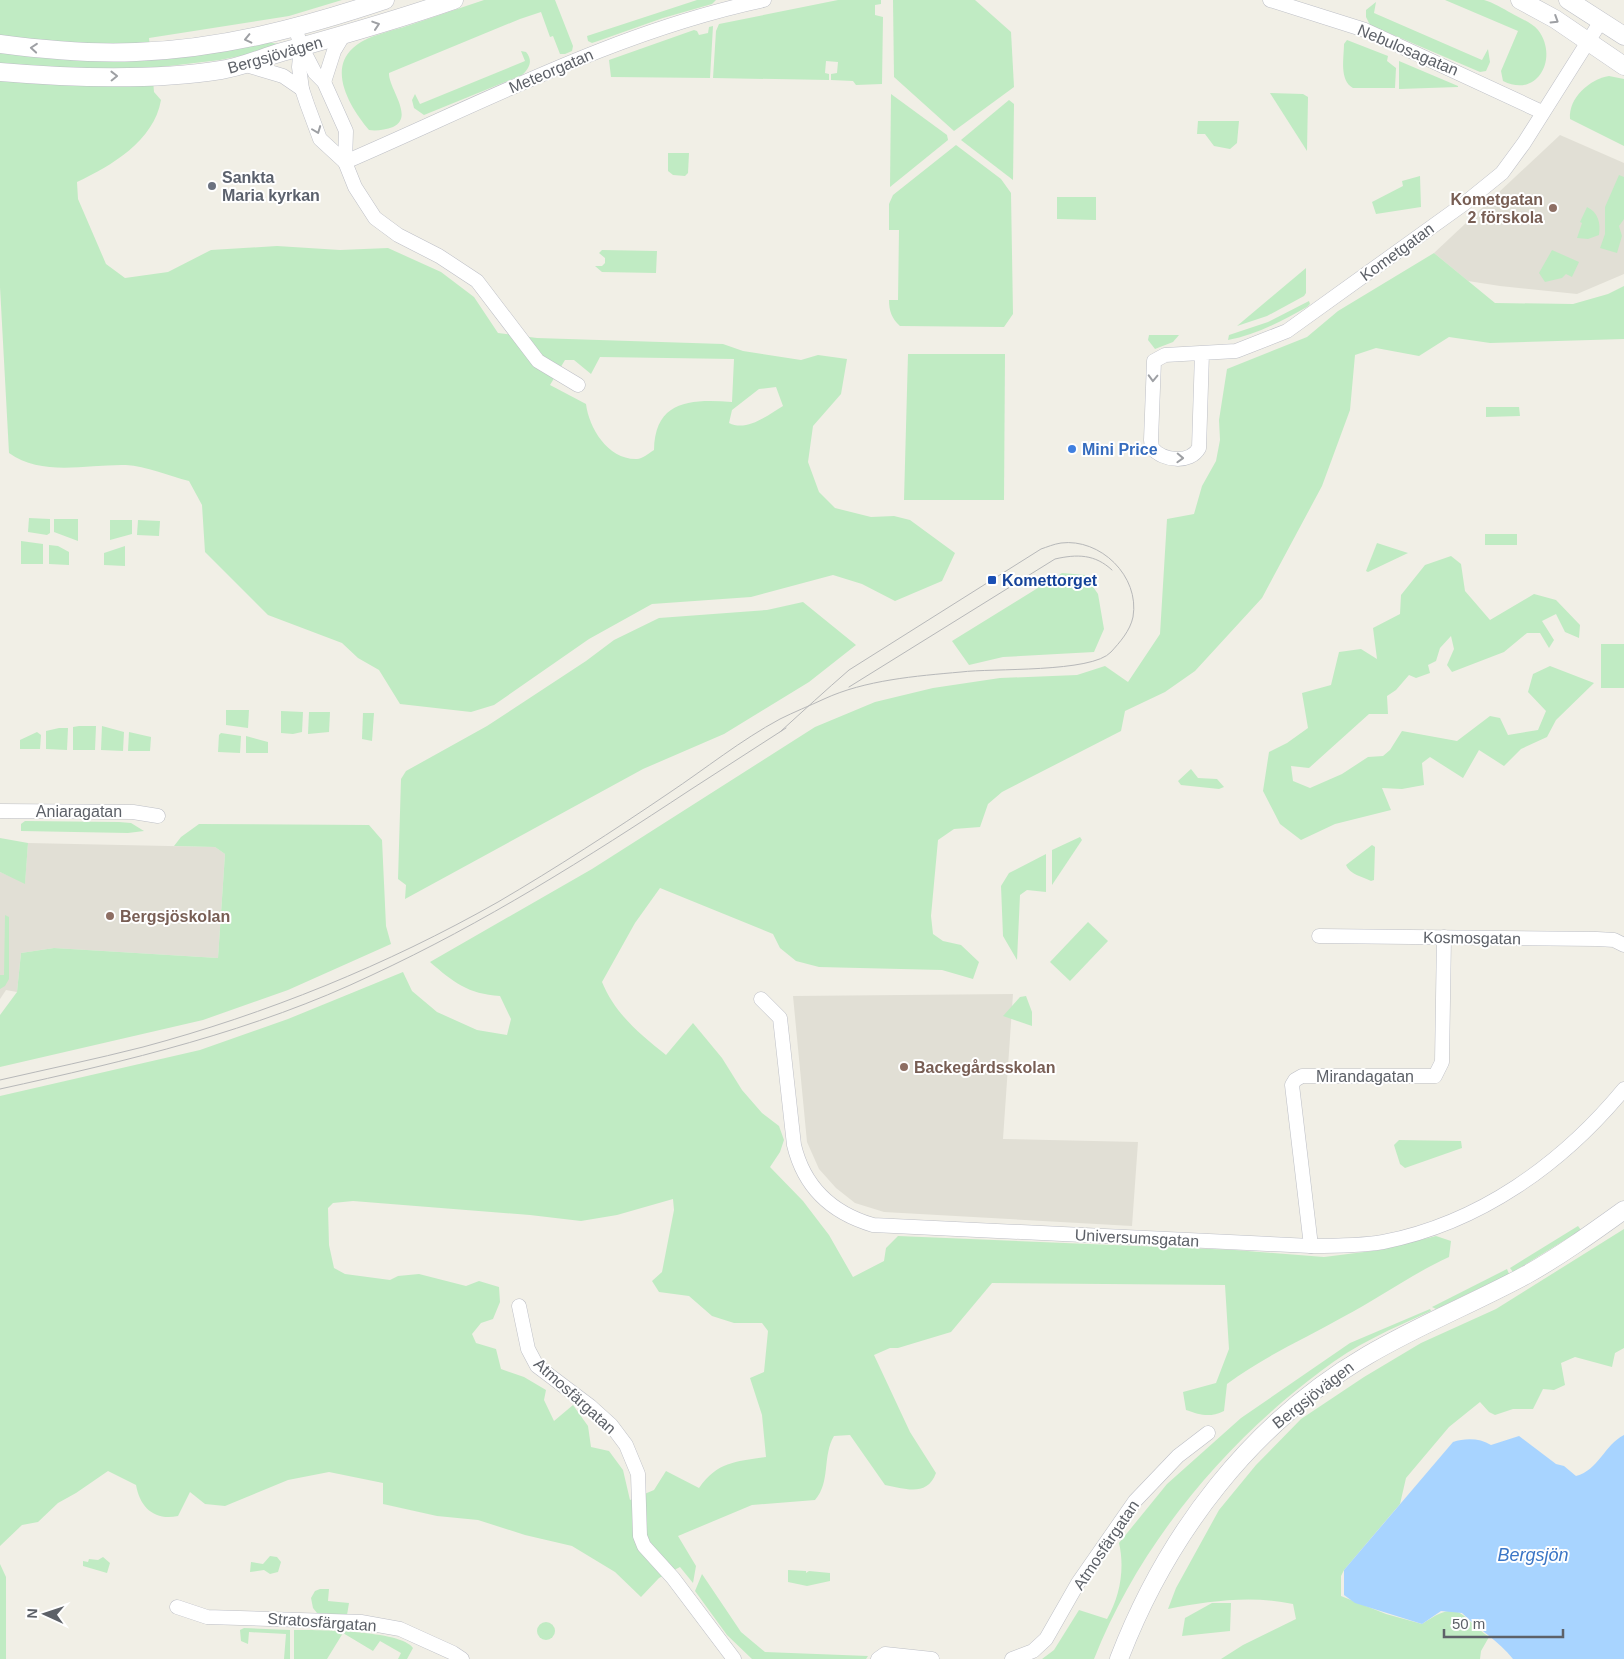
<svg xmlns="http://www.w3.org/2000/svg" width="1624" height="1659" font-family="Arial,sans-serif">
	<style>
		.education { fill: #e1dfd5 }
		.green { fill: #c0ebc3; fill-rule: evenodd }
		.water { fill: #a8d4ff }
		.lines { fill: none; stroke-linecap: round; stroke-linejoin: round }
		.minor-casing { stroke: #bdbfc6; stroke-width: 15 }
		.tertiary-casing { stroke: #bdbfc6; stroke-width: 19 }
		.minor { stroke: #fff; stroke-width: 14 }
		.tertiary { stroke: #fff; stroke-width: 18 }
		.tram { stroke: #b7b8b9; stroke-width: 1 }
		.oneway { stroke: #9ea0a4 }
		.worship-dot { fill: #6b7280; stroke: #fff; stroke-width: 2 }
		.education-dot { fill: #8d6e63; stroke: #fff; stroke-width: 2 }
		.shop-dot { fill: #3f7fe0; stroke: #fff; stroke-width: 2 }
		.transit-dot { fill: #1a4fb4; stroke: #fff; stroke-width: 2 }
		.labels { text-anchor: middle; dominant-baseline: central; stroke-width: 4; stroke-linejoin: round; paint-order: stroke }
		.street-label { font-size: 16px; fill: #5d6168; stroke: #fff }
		.worship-label { font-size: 16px; font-weight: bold; fill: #5b616d; stroke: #fff; text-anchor: start }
		.education-label { font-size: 16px; font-weight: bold; fill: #785e54; stroke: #fff; text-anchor: start }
		.shop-label { font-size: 16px; font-weight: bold; fill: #366cbe; stroke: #fff; text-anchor: start }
		.transit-label { font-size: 16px; font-weight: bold; fill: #164399; stroke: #fff; text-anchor: start }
		.water-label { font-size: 18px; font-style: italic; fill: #3b76c6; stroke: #fff }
	</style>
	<rect width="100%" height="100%" fill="#f1efe6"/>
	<!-- education -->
	<g class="education">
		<polygon points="1560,135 1624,163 1624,274 1577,294 1500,286 1468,281 1434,253"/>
		<polygon points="28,843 215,847 225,854 218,958 54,948 21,953 17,992 6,990 0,999 0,872 25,883"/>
		<polygon points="1013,994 1003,1139 1138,1142 1132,1226 884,1212 855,1203 836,1188 819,1169 807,1142 793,996"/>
	</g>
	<!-- green -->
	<g class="green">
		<path d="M0,0H342L289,16L149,38L151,58L266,42L279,44L275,49L220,60L152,68L154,92L161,100C154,141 111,166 77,182L78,199L106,264L125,278L168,272L211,250L277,246L340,250L388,248L441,272L474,297L498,333L537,338L723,344L743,351L801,360L818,355L847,359L841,394L813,426L808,462L819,492L835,508L871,517L894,516L910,520L955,553L942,581L895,601L862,584L833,575L751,597L652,604L589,639L494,705L471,712L400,704L379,670L358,658L342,643L268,615L205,552L202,505L189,481C169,476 146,466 126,465C88,464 42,477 9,453L0,287ZM600,357L734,359L732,402C691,399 655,400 654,450C649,453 642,459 637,459C608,460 589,428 586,404L550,385L565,360H574L591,374ZM776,387L783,406C768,415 747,432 729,423L732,410L759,389Z"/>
		<path d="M484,0H555L573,46L572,51L565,54H560L553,36L550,37L541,12L520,19L389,73C388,88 415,117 393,127C385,130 376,131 369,130C352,110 327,71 353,48C367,35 393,31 410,25C435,17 459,8 484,0Z"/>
		<polygon points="697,0 716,0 712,4 663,18 598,41 592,43 588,41 587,36"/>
		<polygon points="838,0 881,0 881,4 875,5 875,15 883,17 882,84 856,85 853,81 831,80 831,74 837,73 838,62 826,61 825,73 829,74 829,80 713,78 716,31 719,24"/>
		<polygon points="893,0 975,0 1011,32 1014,87 954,131 894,77"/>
		<path d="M1445,0C1457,0 1471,0 1484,0C1492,2 1504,9 1511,13C1520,18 1532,23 1538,30C1559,57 1538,99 1503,81L1501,71L1518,31Z"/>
		<polygon points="1376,2 1374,13 1482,60 1488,49 1490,62 1486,71 1480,72 1370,25 1366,17 1366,10"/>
		<polygon points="713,26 710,78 611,77 609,60 694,30 697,31 699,35 708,33 709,27"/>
		<path d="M1347,40L1388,56L1387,61L1396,68L1395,88H1353C1339,80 1344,58 1344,44Z"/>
		<path d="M521,51L526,52C533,60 530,68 522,75L424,115L414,108L412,100L415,94L420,104L525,61Z"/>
		<polygon points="1399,61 1458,86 1458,87 1399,89"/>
		<path d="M1609,76L1624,79V146L1570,119C1568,98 1590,79 1609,76Z"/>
		<polygon points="1270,93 1303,94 1308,97 1307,151"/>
		<polygon points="891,94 947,135 948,140 890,187"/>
		<polygon points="1009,100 1014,104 1013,180 961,140"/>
		<polygon points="1198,121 1239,121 1237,143 1230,149 1214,146 1205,134 1197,134"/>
		<path d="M956,145L1001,179L1011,193L1013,314L1004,327L900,326C892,319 889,311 889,300H898L899,230H889V204L893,195Z"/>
		<polygon points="668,153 689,153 688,173 685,176 673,175 668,171"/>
		<polygon points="1619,175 1624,177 1624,219 1619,226 1622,236 1617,253 1600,248 1605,234 1605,207"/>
		<polygon points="1420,176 1421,207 1376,214 1372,202 1403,186 1402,181"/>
		<polygon points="1057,197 1096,197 1096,220 1057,219"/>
		<path d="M1587,207C1598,212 1601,223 1599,235L1588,239L1577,238L1582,223L1580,222Z"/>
		<polygon points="602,250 657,251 656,273 602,272 595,266 602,266 605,263 605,258 599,253"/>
		<polygon points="1552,250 1579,262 1572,277 1566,274 1562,278 1545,282 1539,273"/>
		<path d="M1434,253L1495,303L1573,304L1608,294L1624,286V339L1490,343L1449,337L1419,356L1376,348L1355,355L1350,410L1322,486L1262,598L1195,671L1165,692L1125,711L1121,731L1002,792L988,804L980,827L954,829L938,840L931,916L933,934L943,941L961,945L979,962L973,979L942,970L819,967L796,961L780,948L773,934L660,888L635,923L602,982C615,1014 640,1034 666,1055L693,1023L722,1058L742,1090L762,1113L779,1126L784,1140L780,1152L770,1167L803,1201L829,1235L853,1277L884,1261L886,1248L898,1236L1235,1250L1324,1257L1380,1250L1436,1236L1451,1241L1449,1257C1412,1274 1379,1298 1343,1317C1304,1339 1263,1357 1227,1384L1224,1411C1209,1418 1201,1415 1186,1410L1183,1392L1216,1383L1229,1349L1225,1285L992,1283L951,1332L898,1348H890L874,1355L910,1432L936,1473C927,1497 906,1489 885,1485L850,1435L834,1436C822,1456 831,1482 815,1500L752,1505L678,1536L696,1566L693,1583L680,1567L659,1578L641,1597L615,1572L572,1546L525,1535L478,1520L437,1516L383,1504V1483L329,1472L288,1480L225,1506L205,1504L190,1492L178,1516C155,1521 140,1508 136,1485L108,1471L76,1493L58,1503L38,1522L22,1525L0,1546V1096L200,1050L288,1019L403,972L412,991L437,1012L477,1030L507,1035L511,1019L500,996C468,994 453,982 430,962L592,869L815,727L875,702L933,688L1000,678L1077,675L1105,666L1128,682L1160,634L1167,519L1194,514L1202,486L1216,461L1220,440L1219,420L1227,369L1307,337L1338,311ZM673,1199L674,1210L662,1272L652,1281L659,1292L689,1296L712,1316L734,1323H762L768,1331L764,1372L750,1378L762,1415L766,1457C736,1462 718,1461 699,1488L666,1471L654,1490L630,1500L623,1470L609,1451L591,1447L588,1426L573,1405L554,1421L544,1400L546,1390L524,1377L501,1369L496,1349L476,1343L472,1334L481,1323L493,1319L500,1302L499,1287L479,1281L466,1286L419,1274L398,1276L390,1280L345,1274L334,1268L329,1245L328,1208L333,1203L353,1201L530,1215L581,1221L617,1215Z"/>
		<polygon points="1306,268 1306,293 1304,296 1267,316 1237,326"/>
		<path d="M1309,301L1310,304L1307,307C1282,321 1256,335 1228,340L1229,335L1268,322Z"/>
		<polygon points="1149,335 1179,335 1173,342 1155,349 1148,340"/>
		<polygon points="908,354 1005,354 1004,500 904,500"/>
		<polygon points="1486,407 1519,407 1520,416 1486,417"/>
		<polygon points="29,518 50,519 50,533 47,535 28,532"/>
		<polygon points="54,519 78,519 78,541 54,532"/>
		<polygon points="110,520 132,520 132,534 110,540"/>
		<polygon points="138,520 160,521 159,536 137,535"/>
		<rect x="1485" y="534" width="32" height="11"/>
		<polygon points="21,541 43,544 43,564 21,564"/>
		<polygon points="1377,543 1408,553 1368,572 1366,571"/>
		<polygon points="49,545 58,546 69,552 69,565 49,564"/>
		<polygon points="125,546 125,566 104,565 104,553"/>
		<polygon points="1451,556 1461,564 1465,591 1490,620 1534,594 1556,600 1580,625 1579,638 1565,632 1556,614 1542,621 1554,640 1549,648 1540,633 1527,633 1504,652 1452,672 1447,665 1454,649 1451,636 1440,648 1436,661 1428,665 1430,673 1416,678 1409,675 1396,690 1387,696 1388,714 1369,714 1309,768 1291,766 1293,781 1310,788 1342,774 1368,757 1383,756 1390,750 1402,731 1457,741 1490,716 1500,718 1508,735 1538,730 1546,711 1528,692 1533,674 1550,666 1594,683 1556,720 1547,737 1521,749 1504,766 1479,750 1463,778 1430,757 1422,763 1424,785 1402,789 1382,788 1391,810 1335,824 1301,840 1280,824 1263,791 1269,752 1287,743 1308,728 1302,693 1331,685 1339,652 1361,649 1377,659 1373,628 1400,614 1401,595 1425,565"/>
		<polygon points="1062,573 1085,575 1098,594 1104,629 1094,652 1003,657 969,665 952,641"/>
		<polygon points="803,602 856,645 809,682 724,734 643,769 405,899 406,885 398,879 401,779 406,771 487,726 586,661 614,640 659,618 767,610"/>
		<rect x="1601" y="644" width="23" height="44"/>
		<polygon points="226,710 249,710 248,728 226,725"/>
		<polygon points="281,711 303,712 302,732 293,734 281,733"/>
		<polygon points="309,712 330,712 329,732 308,734"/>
		<polygon points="363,713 374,713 372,741 362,739"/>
		<polygon points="79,726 96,726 95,750 73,750 73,727"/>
		<polygon points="102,726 124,732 123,751 101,750"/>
		<polygon points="59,728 68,728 67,750 46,749 46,731"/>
		<polygon points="37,732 41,735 40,749 20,749 20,740"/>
		<polygon points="129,732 151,737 150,751 128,751"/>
		<polygon points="221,733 241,736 240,753 218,752 219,735"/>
		<polygon points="246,736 268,742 268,753 246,753"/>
		<polygon points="1191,769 1198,778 1217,779 1224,787 1219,789 1181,785 1178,781"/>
		<polygon points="25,821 119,822 131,823 144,831 128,833 21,831 21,824"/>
		<polygon points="199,824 369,825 382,840 386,926 391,944 288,990 203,1020 0,1067 0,1015 17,992 21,953 54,948 218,958 225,854 215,847 174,846 181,837"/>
		<polygon points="1080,837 1082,840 1052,885 1052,850"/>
		<polygon points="0,838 28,843 25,884 0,872"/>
		<path d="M1372,845L1375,847L1374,880L1371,881C1363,877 1349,874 1346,865Z"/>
		<polygon points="1046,854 1046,892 1027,890 1020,895 1017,960 1003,936 1001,886 1009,873"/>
		<polygon points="5,915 9,917 9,979 5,986 0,989 0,975 4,975"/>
		<polygon points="1088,922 1108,941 1070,981 1050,962"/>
		<polygon points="1026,996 1032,1012 1032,1026 1003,1016 1020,997"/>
		<polygon points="1399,1140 1461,1141 1462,1148 1405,1168 1400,1164 1394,1145"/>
		<polygon points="1578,1226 1581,1230 1513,1272 1510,1268"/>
		<path d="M1624,1229V1348L1615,1353L1612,1367L1575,1357L1561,1363L1565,1385L1554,1390L1543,1389L1533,1409H1513L1495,1415L1489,1412L1480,1402L1449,1427L1406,1478L1400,1504L1344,1570L1341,1576V1596L1386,1614L1422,1624C1461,1598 1458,1615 1489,1637L1481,1651L1480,1659H1221L1243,1645L1296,1619L1293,1604C1251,1595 1209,1601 1168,1609L1176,1588L1219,1510L1256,1465L1301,1419L1364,1377L1421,1343L1496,1309Z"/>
		<polygon points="1507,1269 1509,1274 1436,1309 1432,1307"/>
		<path d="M1430,1309L1431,1311C1393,1328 1354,1345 1321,1371C1223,1444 1139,1545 1094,1659H1042L1054,1650L1079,1610L1107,1619C1120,1596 1125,1569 1119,1543L1167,1484L1241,1418L1350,1343Z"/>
		<polygon points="270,1556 277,1557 281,1562 278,1572 270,1574 264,1570 250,1572 251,1562 263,1564"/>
		<polygon points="103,1557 110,1563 107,1573 83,1566 83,1561 88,1562 89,1559 98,1560"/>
		<polygon points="0,1564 6,1577 6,1659 0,1659"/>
		<polygon points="788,1570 806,1571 806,1573 809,1571 830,1573 830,1581 807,1586 788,1582"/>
		<polygon points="702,1574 741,1632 765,1652 868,1656 866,1659 752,1659 727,1635 695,1591"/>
		<polygon points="320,1589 329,1589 328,1601 349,1603 347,1615 317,1613 313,1608 311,1598 315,1591"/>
		<polygon points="1212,1603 1231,1603 1230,1631 1182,1636 1185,1618"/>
		<circle cx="546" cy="1631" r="9"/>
		<polygon points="244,1628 290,1630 290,1659 284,1659 286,1634 249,1632 248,1644 241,1641 240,1630"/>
		<path d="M294,1630C316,1630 401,1630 413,1648L407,1659H398L401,1653L380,1641L373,1651L343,1633L327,1659H294Z"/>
	</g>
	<!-- water -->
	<path class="water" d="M1624,1435V1659H1513C1499,1641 1478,1629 1462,1613L1441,1611L1422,1624L1355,1603L1344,1595V1570L1453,1442C1465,1438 1480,1438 1491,1445L1519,1436L1556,1464L1564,1466L1576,1476C1599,1470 1604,1445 1624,1435Z"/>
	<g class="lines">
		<defs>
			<g id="minor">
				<polyline points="1270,0 1365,30 1542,112"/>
				<polyline points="295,27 301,46 315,73 324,82 346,131 345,162 355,187 375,218 398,235 439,256 477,281 538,361 578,385"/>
				<polyline points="301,47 299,67 302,89 307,104 320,139 345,162"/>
				<polyline points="246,65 283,76 302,89"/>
				<polyline points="324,82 334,51 343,36"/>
				<path d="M345,162C482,103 617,31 764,0"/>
				<path d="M1202,353L1199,448C1190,464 1163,461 1152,448L1151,440L1154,361L1165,355L1236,351L1287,331L1465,203L1502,173L1524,143L1601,21"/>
				<polyline points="0,811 133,812 158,816"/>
				<polyline points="1319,936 1597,939 1614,940 1624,945"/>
				<path d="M761,999L780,1018L794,1145C804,1187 832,1213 873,1225L1311,1246C1335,1246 1360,1246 1383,1242C1480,1223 1562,1164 1624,1089"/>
				<polyline points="1311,1246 1292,1085 1295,1080 1302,1076 1435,1076 1442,1062 1444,937"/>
				<polyline points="519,1306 528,1349 537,1366 590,1406 611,1425 626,1445 638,1474 640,1536 644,1546 673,1578 734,1659"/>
				<polyline points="177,1607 207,1617 361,1622 400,1629 453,1653 462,1659"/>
				<polyline points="878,1659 885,1654 932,1659"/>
				<polyline points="1012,1659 1033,1651 1046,1639 1078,1583 1135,1501 1178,1456 1208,1433"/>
			</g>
			<g id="tertiary">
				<polyline points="1520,0 1555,19 1624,66"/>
				<polyline points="1568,0 1624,36"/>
				<path d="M0,44C45,50 91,54 136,52C222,49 304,27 385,0"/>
				<path d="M0,72C70,78 151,81 221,70C242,67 261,58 282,52C340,36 397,20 454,0"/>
				<path d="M1119,1659C1167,1534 1251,1423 1368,1355C1419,1325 1474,1303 1526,1275C1560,1256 1592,1233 1624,1210"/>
			</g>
		</defs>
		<!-- minor casing -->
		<use href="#minor" class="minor-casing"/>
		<!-- tertiary casing -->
		<use href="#tertiary" class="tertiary-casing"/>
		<!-- minor -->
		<use href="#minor" class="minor"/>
		<!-- tertiary -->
		<use href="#tertiary" class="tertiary"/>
		<!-- tram -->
		<g class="tram">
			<path d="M849,687L1055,559C1077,554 1095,554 1112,570"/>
			<path d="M0,1080C48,1069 96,1059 143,1047C266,1014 387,965 498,902C556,868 613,831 669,793C705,769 741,740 780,719C794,712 809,706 824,699C865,680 916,676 961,672C992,668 1092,673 1111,652C1120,642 1130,631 1133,617C1140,576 1100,538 1061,543C1054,544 1047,547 1041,549L849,670C826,690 803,711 780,732"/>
			<path d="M0,1089C127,1061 255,1031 372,975C484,923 587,858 690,790C722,769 754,749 786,728"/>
		</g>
	</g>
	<!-- one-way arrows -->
	<defs><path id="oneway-chevron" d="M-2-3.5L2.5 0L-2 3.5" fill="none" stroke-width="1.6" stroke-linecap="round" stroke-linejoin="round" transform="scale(1.25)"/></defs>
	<g class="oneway">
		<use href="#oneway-chevron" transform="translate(1555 20) rotate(32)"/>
		<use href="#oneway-chevron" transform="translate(376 25) rotate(-18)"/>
		<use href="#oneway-chevron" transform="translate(248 39) rotate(167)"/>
		<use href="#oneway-chevron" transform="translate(34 48) rotate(-175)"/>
		<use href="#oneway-chevron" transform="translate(114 76) rotate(-1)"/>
		<use href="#oneway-chevron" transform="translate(317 130) rotate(69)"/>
		<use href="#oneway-chevron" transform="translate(1153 378) rotate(92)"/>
		<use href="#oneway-chevron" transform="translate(1180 458) rotate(2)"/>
	</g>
	<!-- markers -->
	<circle class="worship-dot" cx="212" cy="186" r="5"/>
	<g class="education-dot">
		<circle cx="1553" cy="208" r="5"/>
		<circle cx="110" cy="916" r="5"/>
		<circle cx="904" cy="1067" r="5"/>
	</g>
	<circle class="shop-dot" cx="1072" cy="449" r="5"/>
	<rect class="transit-dot" x="987" y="575" width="10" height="10" rx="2.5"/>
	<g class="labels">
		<!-- street labels -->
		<g class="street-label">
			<text transform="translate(1408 50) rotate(23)">Nebulosagatan</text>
			<text transform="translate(275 55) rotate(-16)">Bergsjövägen</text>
			<text transform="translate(551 71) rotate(-23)">Meteorgatan</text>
			<text transform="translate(1397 252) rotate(-36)">Kometgatan</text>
			<text x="79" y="811">Aniaragatan</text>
			<text transform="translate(1472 938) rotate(1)">Kosmosgatan</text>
			<text x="1365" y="1076">Mirandagatan</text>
			<text transform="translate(1137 1238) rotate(3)">Universumsgatan</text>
			<text transform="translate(1313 1395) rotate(-38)">Bergsjövägen</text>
			<text transform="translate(575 1396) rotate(42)">Atmosfärgatan</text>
			<text transform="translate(1106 1545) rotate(-56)">Atmosfärgatan</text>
			<text transform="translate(322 1622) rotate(4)">Stratosfärgatan</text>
		</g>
		<!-- worship labels -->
		<g class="worship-label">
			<text x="222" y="177">Sankta<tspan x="222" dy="18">Maria kyrkan</tspan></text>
		</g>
		<!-- education labels -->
		<g class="education-label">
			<text x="1543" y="199" text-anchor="end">Kometgatan<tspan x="1543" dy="18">2 förskola</tspan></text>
			<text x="120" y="916">Bergsjöskolan</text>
			<text x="914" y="1067">Backegårdsskolan</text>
		</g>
		<!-- shop labels -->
		<g class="shop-label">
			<text x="1082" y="449">Mini Price</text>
		</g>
		<!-- transit labels -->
		<g class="transit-label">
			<text x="1002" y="580">Komettorget</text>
		</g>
		<!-- water labels -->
		<g class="water-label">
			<text x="1533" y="1555">Bergsjön</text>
		</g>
	</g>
	<!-- north arrow -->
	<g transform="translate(45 1614) rotate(273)" stroke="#ffffff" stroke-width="4" paint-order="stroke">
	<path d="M0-4L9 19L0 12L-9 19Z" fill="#5d6168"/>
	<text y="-8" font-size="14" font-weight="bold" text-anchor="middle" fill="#5d6168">N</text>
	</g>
	<!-- scale -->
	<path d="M1444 1629v8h119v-8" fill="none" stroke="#5d6168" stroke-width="2.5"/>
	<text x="1452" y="1629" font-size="15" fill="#5d6168" stroke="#ffffff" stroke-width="4" paint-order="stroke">50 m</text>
</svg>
